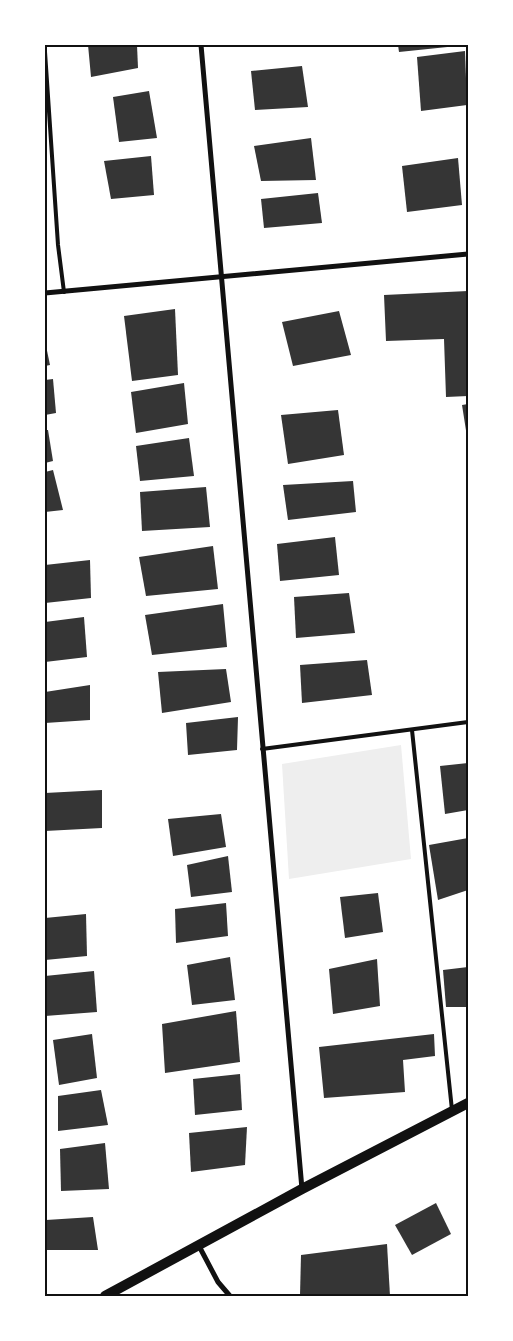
<svg xmlns="http://www.w3.org/2000/svg" width="513" height="1341" font-family="Overpass,sans-serif">
	<style>
		.green { fill: #eee }
		.building { fill: #353535 }
		.lines { fill: none; stroke-linecap: round; stroke-linejoin: round }
		.service { stroke: #111; stroke-width: 4 }
		.minor { stroke: #111; stroke-width: 5 }
		.secondary { stroke: #111; stroke-width: 10 }
		.neatline { fill: none; stroke: #111; stroke-width: 2 }
	</style>
	<rect width="100%" height="100%" fill="#fff"/>
	<!-- green -->
	<polygon class="green" points="401,745 411,859 289,879 282,764"/>
	<!-- building -->
	<g class="building">
		<polygon points="88,45 137,45 138,68 91,77"/>
		<polygon points="398,45 457,45 457,46 399,52"/>
		<polygon points="465,51 467,105 421,111 417,57"/>
		<polygon points="302,66 308,107 255,110 251,71"/>
		<polygon points="149,91 157,138 119,142 113,97"/>
		<polygon points="311,138 316,180 261,181 254,146"/>
		<polygon points="151,156 154,195 111,199 104,161"/>
		<polygon points="458,158 462,205 407,212 402,166"/>
		<polygon points="318,193 322,223 264,228 261,199"/>
		<polygon points="468,291 468,396 446,397 444,339 386,341 384,295"/>
		<polygon points="175,309 178,375 132,381 124,316"/>
		<polygon points="339,311 351,355 293,366 282,322"/>
		<polygon points="45,341 50,365 45,366"/>
		<polygon points="53,379 56,413 45,415 45,380"/>
		<polygon points="184,383 188,424 136,433 131,392"/>
		<polygon points="468,404 468,437 467,437 462,405"/>
		<polygon points="338,410 344,455 288,464 281,415"/>
		<polygon points="45,430 48,430 53,461 45,463"/>
		<polygon points="189,438 194,476 140,481 136,446"/>
		<polygon points="53,470 63,510 45,512 45,472"/>
		<polygon points="353,481 356,512 288,520 283,485"/>
		<polygon points="206,487 210,527 142,531 140,492"/>
		<polygon points="335,537 339,575 280,581 277,544"/>
		<polygon points="213,546 218,589 146,596 139,557"/>
		<polygon points="90,560 91,598 45,603 45,565"/>
		<polygon points="349,593 355,633 296,638 294,597"/>
		<polygon points="223,604 227,647 152,655 145,615"/>
		<polygon points="84,617 87,657 45,662 45,622"/>
		<polygon points="367,660 372,695 302,703 300,665"/>
		<polygon points="226,669 231,702 162,713 158,672"/>
		<polygon points="90,685 90,720 45,723 45,692"/>
		<polygon points="238,717 237,750 188,755 186,723"/>
		<polygon points="468,763 468,810 445,814 440,766"/>
		<polygon points="102,790 102,828 45,831 45,793"/>
		<polygon points="221,814 226,847 173,856 168,819"/>
		<polygon points="468,838 468,890 438,900 429,845"/>
		<polygon points="228,856 232,892 191,897 187,865"/>
		<polygon points="378,893 383,932 345,938 340,897"/>
		<polygon points="226,903 228,936 176,943 175,909"/>
		<polygon points="86,914 87,956 45,960 45,918"/>
		<polygon points="230,957 235,1000 192,1005 187,965"/>
		<polygon points="377,959 380,1006 333,1014 329,969"/>
		<polygon points="468,967 468,1007 446,1007 443,970"/>
		<polygon points="94,971 97,1012 45,1016 45,976"/>
		<polygon points="236,1011 240,1062 165,1073 162,1024"/>
		<polygon points="92,1034 97,1078 59,1085 53,1040"/>
		<polygon points="434,1034 435,1056 403,1060 405,1092 324,1098 319,1047"/>
		<polygon points="240,1074 242,1110 195,1115 193,1079"/>
		<polygon points="101,1090 108,1125 58,1131 58,1096"/>
		<polygon points="247,1127 245,1165 191,1172 189,1133"/>
		<polygon points="105,1143 109,1189 61,1191 60,1149"/>
		<polygon points="436,1203 451,1234 412,1255 395,1225"/>
		<polygon points="93,1217 98,1250 45,1250 46,1220"/>
		<polygon points="387,1244 390,1296 300,1296 301,1255"/>
	</g>
	<g class="lines">
		<!-- service -->
		<g class="service">
			<polyline points="45,52 58,245 64,292"/>
			<polyline points="412,730 452,1110"/>
			<polyline points="262,749 468,722"/>
		</g>
		<!-- minor -->
		<g class="minor">
			<polyline points="201,45 302,1189"/>
			<polyline points="45,293 468,254"/>
			<polyline points="199,1246 218,1282 230,1296"/>
		</g>
		<!-- secondary -->
		<polyline class="secondary" points="105,1296 302,1189 468,1103"/>
	</g>
	<!-- border -->
	<rect width="513" height="1341" fill="none" stroke="#ffffff" stroke-width="92"/>
	<rect x="46" y="46" width="421" height="1249" class="neatline"/>
</svg>
